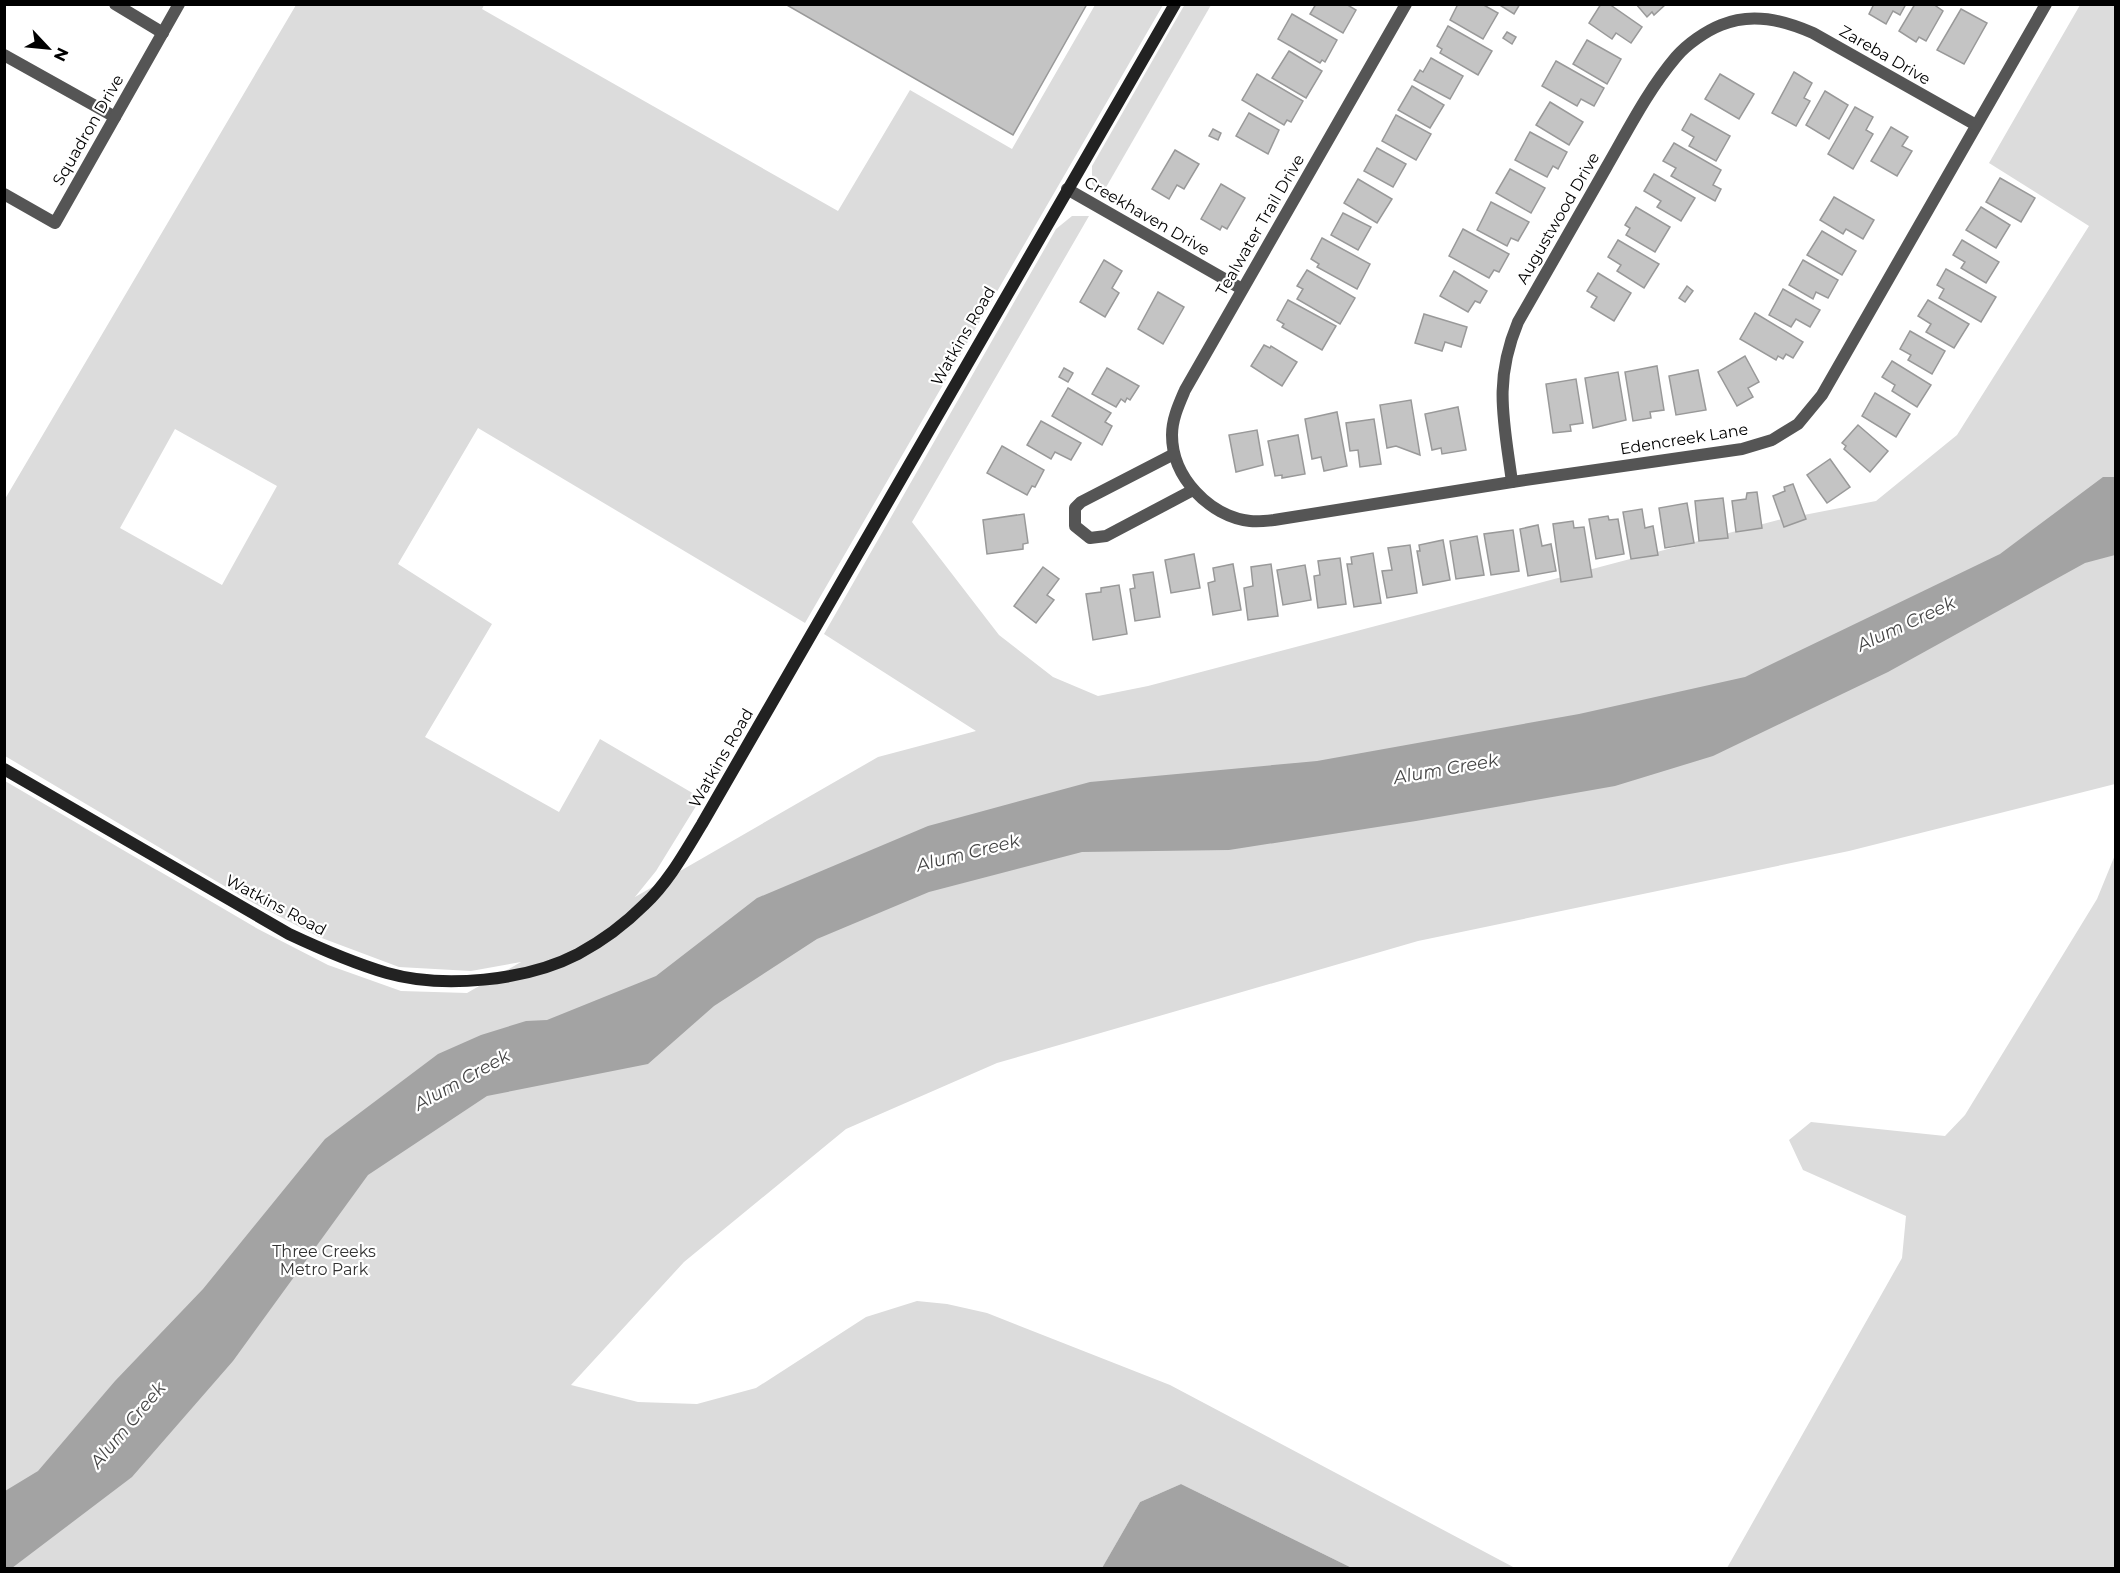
<svg xmlns="http://www.w3.org/2000/svg" width="2120" height="1573" font-family="Montserrat,sans-serif">
	<style>
		.green { fill: #dcdcdc; fill-rule: evenodd }
		.water { fill: #a3a3a3 }
		.building { fill: #c4c4c4; stroke: #999; stroke-width: 1.5 }
		.lines { fill: none; stroke-linecap: round; stroke-linejoin: round }
		.street { stroke: #555; stroke-width: 12 }
		.secondary { stroke: #222; stroke-width: 12 }
		.labels { text-anchor: middle; dominant-baseline: central; stroke-width: 4.5; stroke-linejoin: round; paint-order: stroke }
		.street-label { font-size: 16px; fill: #000; stroke: #fff }
		.park-label { font-size: 16px; fill: #333; stroke: #fff }
		.water-label { font-size: 18px; font-style: italic; fill: #444; stroke: #fff }
	</style>
	<rect width="100%" height="100%" fill="#fff"/>
	<!-- green -->
	<g class="green">
		<polygon points="1185,4 1211,5 1101,196 1092,184 1092,166"/>
		<path d="M296,5H484L482,9L838,211L910,90L1012,149L1095,5H1163L805,623L478,428L398,564L492,624L425,737L559,812L600,739L701,798L656,871L635,897L878,757L976,731L824,634L1056,229L1072,216H1089L912,522L999,635L1053,677L1098,696L1148,686L1778,520L1876,501L1957,435L2089,226L1989,163L2080,5H2115V784L1849,851L1418,941L997,1063L846,1129L684,1262L571,1385L638,1402L697,1404L756,1388L866,1317L917,1301L947,1304L987,1313L1170,1385L1515,1568H1352L1181,1484L1140,1502L1102,1568H5V781L258,929L328,965L401,991L467,993L521,962L471,971L399,967L319,937L248,900L5,756V499ZM175,429L277,486L222,585L120,528Z"/>
		<polygon points="2115,855 2115,1568 1727,1568 1902,1258 1906,1216 1803,1170 1789,1140 1811,1122 1945,1136 1965,1115 2097,899"/>
	</g>
	<!-- water -->
	<g class="water">
		<polygon points="2103,477 2115,477 2115,555 2085,563 1888,672 1713,756 1615,786 1416,821 1229,850 1082,852 929,892 817,939 714,1006 648,1064 487,1096 368,1175 233,1361 132,1477 12,1568 5,1568 5,1491 38,1471 115,1381 203,1289 325,1139 438,1054 481,1035 526,1021 547,1020 656,976 757,898 928,826 1090,782 1317,761 1579,714 1745,677 2000,554"/>
		<polygon points="1181,1484 1352,1568 1102,1568 1140,1502"/>
	</g>
	<!-- building -->
	<g class="building">
		<polygon points="785,4 1087,4 1013,135"/>
		<polygon points="1316,4 1346,4 1356,10 1343,33 1310,14"/>
		<polygon points="1458,4 1482,4 1498,13 1483,39 1450,20"/>
		<polygon points="1498,4 1520,4 1514,14"/>
		<polygon points="1601,4 1609,4 1642,27 1631,43 1616,33 1612,39 1589,23"/>
		<polygon points="1636,4 1666,4 1654,15 1652,12 1647,17"/>
		<polygon points="1874,4 1906,4 1900,15 1893,11 1886,24 1869,14"/>
		<polygon points="1915,4 1933,4 1943,11 1926,41 1919,37 1916,42 1899,31"/>
		<polygon points="1961,9 1987,23 1964,64 1937,50"/>
		<polygon points="1292,14 1337,40 1325,62 1322,60 1320,63 1278,39"/>
		<polygon points="1448,26 1492,51 1478,75 1440,53 1442,49 1437,46"/>
		<polygon points="1507,32 1516,37 1512,44 1503,38"/>
		<polygon points="1587,40 1621,59 1607,84 1573,64"/>
		<polygon points="1289,51 1322,71 1306,98 1272,78"/>
		<polygon points="1431,58 1463,76 1450,99 1414,80 1420,70 1423,72"/>
		<polygon points="1556,61 1604,88 1594,106 1581,99 1577,106 1542,86"/>
		<polygon points="1794,72 1812,83 1804,98 1810,101 1796,126 1772,113"/>
		<polygon points="1257,74 1303,101 1291,122 1287,120 1284,125 1242,100"/>
		<polygon points="1720,74 1754,94 1739,119 1705,99"/>
		<polygon points="1412,86 1444,105 1430,128 1398,110"/>
		<polygon points="1825,91 1848,105 1829,139 1806,125"/>
		<polygon points="1550,102 1583,122 1569,145 1536,125"/>
		<polygon points="1855,107 1873,117 1866,130 1873,134 1853,169 1828,154"/>
		<polygon points="1249,113 1279,130 1268,154 1236,136"/>
		<polygon points="1691,114 1730,136 1716,161 1689,146 1694,137 1682,130"/>
		<polygon points="1396,115 1431,134 1416,160 1382,141"/>
		<polygon points="1891,127 1908,137 1902,146 1912,151 1897,176 1871,161"/>
		<polygon points="1213,129 1221,133 1218,140 1209,136"/>
		<polygon points="1530,132 1567,152 1558,169 1553,166 1547,177 1515,160"/>
		<polygon points="1674,143 1721,170 1713,185 1721,189 1715,201 1671,176 1676,168 1663,161"/>
		<polygon points="1377,148 1406,164 1393,187 1364,171"/>
		<polygon points="1175,150 1199,164 1184,189 1177,185 1169,199 1152,189"/>
		<polygon points="1510,169 1545,188 1531,213 1496,193"/>
		<polygon points="1654,174 1695,198 1681,221 1657,207 1661,201 1644,191"/>
		<polygon points="2000,178 2035,198 2021,222 1986,202"/>
		<polygon points="1358,179 1392,199 1377,223 1344,203"/>
		<polygon points="1221,184 1245,198 1227,229 1222,226 1220,230 1201,219"/>
		<polygon points="1834,197 1874,220 1863,239 1846,229 1843,234 1820,220"/>
		<polygon points="1491,202 1529,222 1518,241 1511,238 1507,246 1477,230"/>
		<polygon points="1636,207 1670,227 1655,252 1626,235 1630,228 1625,225"/>
		<polygon points="1981,207 2010,225 1996,248 1966,230"/>
		<polygon points="1343,213 1371,227 1358,250 1331,235"/>
		<polygon points="1463,229 1509,254 1499,272 1494,270 1489,278 1449,256"/>
		<polygon points="1822,231 1856,251 1842,275 1807,255"/>
		<polygon points="1322,238 1370,264 1357,289 1317,267 1319,264 1311,259"/>
		<polygon points="1618,240 1659,264 1644,288 1617,271 1621,265 1608,257"/>
		<polygon points="1962,240 1999,262 1986,283 1961,268 1965,262 1953,255"/>
		<polygon points="1104,260 1122,271 1112,288 1119,293 1105,317 1080,302"/>
		<polygon points="1803,260 1838,280 1828,298 1816,292 1813,299 1789,285"/>
		<polygon points="1946,269 1996,297 1981,322 1939,298 1944,289 1937,285"/>
		<polygon points="1307,270 1355,298 1340,324 1297,299 1303,289 1297,286"/>
		<polygon points="1454,271 1487,291 1480,303 1475,301 1468,312 1440,296"/>
		<polygon points="1598,273 1631,293 1614,321 1591,307 1597,297 1587,291"/>
		<polygon points="1687,286 1693,291 1685,302 1679,298"/>
		<polygon points="1783,289 1820,310 1810,327 1796,319 1791,327 1769,315"/>
		<polygon points="1158,292 1184,307 1163,344 1138,329"/>
		<polygon points="1288,300 1336,326 1322,350 1282,327 1284,324 1277,320"/>
		<polygon points="1928,300 1969,324 1954,348 1926,332 1931,324 1918,316"/>
		<polygon points="1755,313 1803,342 1793,358 1786,354 1783,359 1778,356 1776,360 1740,339"/>
		<polygon points="1424,314 1467,327 1461,347 1445,342 1442,351 1415,343"/>
		<polygon points="1910,331 1945,351 1932,374 1908,360 1911,355 1900,349"/>
		<polygon points="1264,345 1270,348 1271,346 1297,362 1282,386 1251,366"/>
		<polygon points="1745,356 1759,382 1748,388 1753,397 1737,406 1718,372"/>
		<polygon points="1892,361 1931,385 1917,407 1892,391 1895,385 1882,377"/>
		<polygon points="1657,366 1664,410 1650,412 1651,418 1633,421 1625,372"/>
		<polygon points="1064,368 1073,373 1068,382 1059,377"/>
		<polygon points="1107,368 1139,386 1130,400 1127,398 1125,402 1121,399 1116,407 1092,394"/>
		<polygon points="1698,370 1706,410 1676,415 1669,376"/>
		<polygon points="1618,372 1626,420 1593,428 1585,378"/>
		<polygon points="1576,379 1583,423 1570,425 1571,431 1553,433 1546,384"/>
		<polygon points="1068,388 1111,413 1105,422 1112,426 1102,445 1052,416"/>
		<polygon points="1875,393 1910,414 1896,437 1862,416"/>
		<polygon points="1411,400 1420,455 1396,446 1387,448 1380,405"/>
		<polygon points="1458,407 1466,450 1442,454 1441,448 1432,450 1425,414"/>
		<polygon points="1337,412 1347,466 1324,471 1321,457 1312,459 1305,419"/>
		<polygon points="1374,419 1381,464 1360,467 1358,450 1350,451 1346,423"/>
		<polygon points="1041,421 1081,443 1071,460 1055,452 1051,459 1027,445"/>
		<polygon points="1858,425 1888,451 1870,472 1844,449 1846,446 1842,443"/>
		<polygon points="1257,430 1263,465 1236,472 1229,435"/>
		<polygon points="1298,435 1305,474 1282,478 1282,475 1275,476 1268,441"/>
		<polygon points="1002,446 1044,470 1035,487 1032,486 1027,495 987,473"/>
		<polygon points="1830,459 1850,487 1827,503 1807,475"/>
		<polygon points="1793,484 1806,519 1784,527 1773,496 1785,491 1784,487"/>
		<polygon points="1757,492 1762,528 1736,532 1732,501 1746,499 1747,493"/>
		<polygon points="1723,498 1728,538 1699,541 1695,501"/>
		<polygon points="1687,503 1694,543 1665,548 1659,508"/>
		<polygon points="1642,509 1645,528 1653,526 1658,555 1631,559 1623,512"/>
		<polygon points="1024,514 1028,543 1023,544 1023,549 987,554 983,520"/>
		<polygon points="1608,516 1609,520 1618,519 1624,554 1596,559 1589,519"/>
		<polygon points="1573,521 1574,528 1584,527 1592,577 1561,582 1553,524"/>
		<polygon points="1538,525 1542,546 1551,544 1556,571 1528,576 1520,529"/>
		<polygon points="1513,530 1519,571 1491,575 1484,534"/>
		<polygon points="1477,536 1484,575 1456,579 1450,541"/>
		<polygon points="1443,540 1450,580 1423,585 1417,551 1420,551 1419,545"/>
		<polygon points="1410,545 1417,593 1387,598 1382,571 1392,570 1388,548"/>
		<polygon points="1373,553 1381,603 1354,607 1347,564 1352,564 1351,557"/>
		<polygon points="1194,554 1200,588 1171,593 1165,560"/>
		<polygon points="1340,558 1346,604 1318,608 1314,576 1320,575 1318,561"/>
		<polygon points="1233,564 1241,610 1213,615 1208,583 1215,581 1213,568"/>
		<polygon points="1271,564 1278,616 1248,620 1244,588 1253,586 1251,567"/>
		<polygon points="1305,565 1311,600 1283,605 1277,570"/>
		<polygon points="1043,567 1059,579 1047,595 1054,600 1036,623 1014,606"/>
		<polygon points="1153,572 1160,617 1135,621 1130,589 1135,588 1133,575"/>
		<polygon points="1119,585 1127,634 1093,640 1086,594 1101,592 1101,588"/>
	</g>
	<g class="lines">
		<!-- street -->
		<g class="street">
			<polyline points="115,4 163,33"/>
			<path d="M1406,4L1185,390C1179,404 1172,419 1172,435C1172,477 1209,516 1250,521C1258,522 1266,521 1274,520L1512,482L1742,449L1772,440L1798,424L1822,395L2046,4"/>
			<polyline points="4,55 115,117"/>
			<polyline points="1067,189 1242,289"/>
			<polyline points="4,194 55,223 179,4"/>
			<polyline points="1174,454 1081,502 1075,508 1075,526 1090,538 1106,536 1193,490"/>
			<path d="M1512,482C1504,421 1493,382 1518,322C1547,271 1576,220 1606,168C1628,130 1648,90 1676,57C1687,44 1706,31 1721,25C1752,12 1783,20 1813,33L1976,125"/>
		</g>
		<!-- secondary -->
		<path class="secondary" d="M4,769L289,934C321,949 353,963 387,973C443,989 526,981 578,954C602,941 625,924 644,905C668,883 685,852 702,824L1175,4"/>
	</g>
	<g class="labels">
		<!-- street labels -->
		<g class="street-label">
			<text transform="translate(1885 55) rotate(30)">Zareba Drive</text>
			<text transform="translate(88 130) rotate(-60)">Squadron Drive</text>
			<text transform="translate(1147 216) rotate(30)">Creekhaven Drive</text>
			<text transform="translate(1558 218) rotate(-60)">Augustwood Drive</text>
			<text transform="translate(1260 225) rotate(-60)">Tealwater Trail Drive</text>
			<text transform="translate(963 336) rotate(-60)">Watkins Road</text>
			<text transform="translate(1684 439) rotate(-9)">Edencreek Lane</text>
			<text transform="translate(721 758) rotate(-60)">Watkins Road</text>
			<text transform="translate(276 905) rotate(28)">Watkins Road</text>
		</g>
		<!-- park labels -->
		<g class="park-label">
			<text x="324" y="1251">Three Creeks<tspan x="324" dy="18">Metro Park</tspan></text>
		</g>
		<!-- water labels -->
		<g class="water-label">
			<text transform="translate(1906 624) rotate(-25)">Alum Creek</text>
			<text transform="translate(1446 769) rotate(-10)">Alum Creek</text>
			<text transform="translate(968 853) rotate(-14)">Alum Creek</text>
			<text transform="translate(462 1080) rotate(-29)">Alum Creek</text>
			<text transform="translate(128 1425) rotate(-50)">Alum Creek</text>
		</g>
	</g>
	<!-- border -->
	<rect width="2120" height="1573" fill="none" stroke="#000000" stroke-width="12"/>
	<!-- north arrow -->
	<g transform="translate(48 48) rotate(116)" stroke="#ffffff" stroke-width="4.5" paint-order="stroke">
	<path d="M0-4.5L10 22L0 15L-10 22Z" fill="#000000"/>
	<text y="-9" font-size="16" font-weight="bold" text-anchor="middle" fill="#000000">N</text>
	</g>
</svg>
